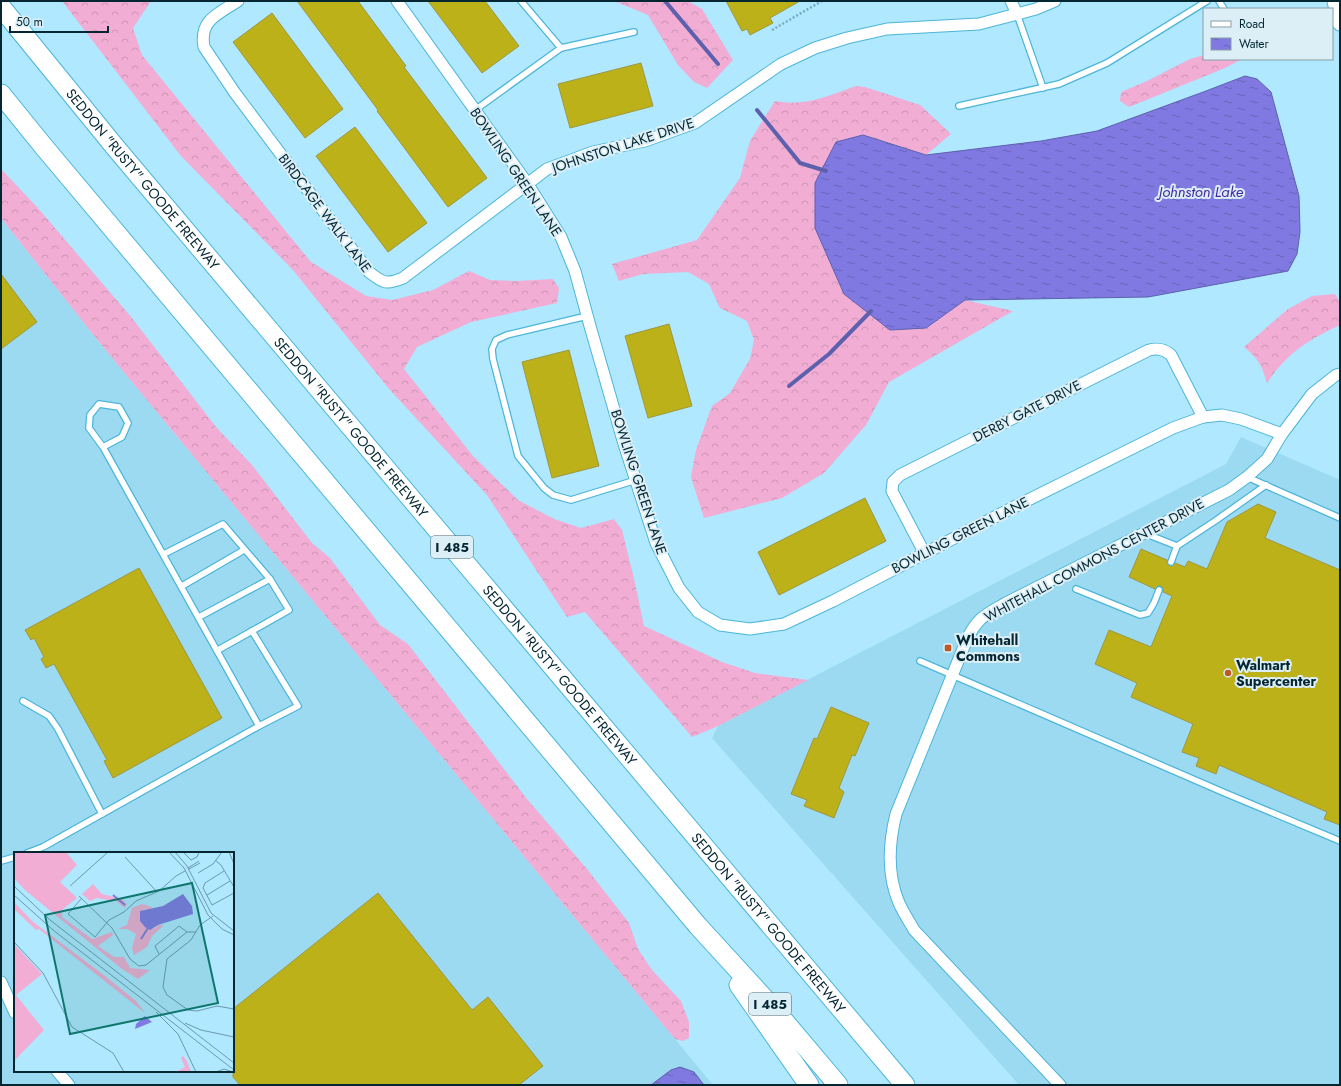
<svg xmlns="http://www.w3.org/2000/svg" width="1341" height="1086" font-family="Jost,sans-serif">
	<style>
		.built { fill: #9cdaf1; fill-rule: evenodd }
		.forest { fill: url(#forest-crowns) }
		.water { fill: url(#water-ripples); stroke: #5c60ad }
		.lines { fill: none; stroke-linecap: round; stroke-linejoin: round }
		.stream { stroke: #5c60ad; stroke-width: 4 }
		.building { fill: #bdb119; stroke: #9e973f }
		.lane-casing { stroke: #4cb5da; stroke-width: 8 }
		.street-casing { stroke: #4cb5da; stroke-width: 13 }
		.secondary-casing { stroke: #4cb5da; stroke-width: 17 }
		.highway-casing { stroke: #4cb5da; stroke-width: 21 }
		.path { stroke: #7aacbf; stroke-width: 2.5; stroke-dasharray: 2 2; stroke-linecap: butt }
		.lane { stroke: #fff; stroke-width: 5.5 }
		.street { stroke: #fff; stroke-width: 11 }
		.secondary { stroke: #fff; stroke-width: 15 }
		.highway { stroke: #fff; stroke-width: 19 }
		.poi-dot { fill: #be5926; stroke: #dceef6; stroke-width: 1.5 }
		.labels { text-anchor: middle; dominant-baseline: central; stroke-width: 4; stroke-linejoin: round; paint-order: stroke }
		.shield { fill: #dceef6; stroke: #45626c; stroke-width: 1 }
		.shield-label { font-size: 13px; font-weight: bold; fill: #042631 }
		.street-label { font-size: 14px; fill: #042631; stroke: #dceef6 }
		.poi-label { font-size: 14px; font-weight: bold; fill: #042631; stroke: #dceef6; text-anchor: start }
		.water-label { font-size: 15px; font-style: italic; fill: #4428a3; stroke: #dceef6 }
		.inset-river { fill: none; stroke: #8179e2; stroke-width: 2 }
		.inset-road { fill: none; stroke: #6b9aad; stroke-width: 1 }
		.view { fill: #0f766e; fill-opacity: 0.15; stroke: #0f766e; stroke-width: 2 }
		.inset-edge { fill: none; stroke: #042631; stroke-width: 2 }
	</style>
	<defs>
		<pattern id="forest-crowns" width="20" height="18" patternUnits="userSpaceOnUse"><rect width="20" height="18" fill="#f1add3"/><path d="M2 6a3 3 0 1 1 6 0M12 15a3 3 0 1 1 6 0" fill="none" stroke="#cd95b6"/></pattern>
		<pattern id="water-ripples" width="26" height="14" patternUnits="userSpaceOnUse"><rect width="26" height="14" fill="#8179e2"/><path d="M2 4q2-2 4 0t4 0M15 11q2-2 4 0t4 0" fill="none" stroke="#6763b8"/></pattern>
	</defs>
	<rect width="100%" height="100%" fill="#afe8ff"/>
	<!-- built -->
	<g class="built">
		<path d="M1,218L99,342L713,1085H1ZM15,853H233V1071H15Z"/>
		<polygon points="1241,437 1340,480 1340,1085 1019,1085 712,738 718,726 1226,464"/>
	</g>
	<!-- forest -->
	<g class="forest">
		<polygon points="62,1 151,1 133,28 142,55 311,262 366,296 392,300 433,290 469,271 490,280 517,281 553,279 559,288 557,303 471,322 417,347 404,369 473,456 518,500 554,519 581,528 614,519 622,530 635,583 644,626 722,662 755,673 808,680 718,726 692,737 585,612 567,617 487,495 390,390 292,269 181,156"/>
		<polygon points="614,1 688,1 702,9 733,60 707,88 694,82 678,65 648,15"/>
		<polygon points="1204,55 1204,59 1242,59 1225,68 1129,107 1120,101 1121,92 1147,81 1190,59"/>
		<path d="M856,86L865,87L920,105L951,134L926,155L863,135L815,183V228L844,294L926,328L965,300L1013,311L889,382L866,425L824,473L782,498L704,518L691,477L696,450L712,406L730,393L750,359L754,340L747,321L720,308L709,284L688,272L643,274L619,281L612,264L697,240L740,178L750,141L775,101C805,107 828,96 856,86Z"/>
		<polygon points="1,169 37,207 132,318 216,427 252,465 312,543 330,558 380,625 408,644 527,799 587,869 629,923 638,949 652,970 681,1001 689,1022 689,1038 683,1041 675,1039 99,342 1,218"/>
		<path d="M1335,294L1340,302V325C1308,340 1287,353 1267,383C1262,366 1259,359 1244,347L1288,309L1312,296Z"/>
	</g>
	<!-- water -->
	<g class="water">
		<polygon points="1245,76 1257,79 1271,92 1299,196 1300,232 1297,254 1288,271 1148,297 965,300 926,328 890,330 844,294 815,228 815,183 836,142 863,135 926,155 1041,141 1097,131 1206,91"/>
		<polygon points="680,1067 694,1072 704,1085 651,1085 671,1070"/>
	</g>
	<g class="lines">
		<!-- stream -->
		<g class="stream">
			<polyline points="665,1 718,64"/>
			<polyline points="757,110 800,163 826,171"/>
			<polyline points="789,386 829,354 871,311"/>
		</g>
	</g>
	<!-- building -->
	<g class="building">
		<polygon points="297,1 358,1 406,66 404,67 487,178 448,207 377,111 378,110"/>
		<polygon points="428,1 485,1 519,46 482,73"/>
		<polygon points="726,1 800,1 770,18 773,23 750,35 747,29 742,31"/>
		<polygon points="272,13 343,109 305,138 233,42"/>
		<polygon points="641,63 653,106 570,128 558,84"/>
		<polygon points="355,127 427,223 388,252 316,156"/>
		<polygon points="1,274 37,322 1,349"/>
		<polygon points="669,324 692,406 648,418 625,336"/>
		<polygon points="569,350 599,466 552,478 522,362"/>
		<polygon points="865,498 886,541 779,595 758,552"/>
		<polygon points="1258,504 1276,512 1265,538 1340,570 1340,825 1324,819 1327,812 1219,765 1216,774 1196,766 1199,758 1182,752 1193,724 1131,697 1137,683 1095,664 1109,630 1151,647 1172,596 1163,592 1163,589 1161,586 1158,586 1155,589 1129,577 1141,549 1167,560 1167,563 1170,566 1173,565 1175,563 1185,567 1188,561 1207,569 1227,522"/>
		<polygon points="139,568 222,718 113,778 104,761 107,760 54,664 46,668 41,659 44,657 34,638 31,640 25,630"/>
		<polygon points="831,707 869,723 855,756 852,755 839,788 844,792 834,818 804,806 807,800 791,794 814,738 817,739"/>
		<polygon points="378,893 472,1010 488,997 543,1066 519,1085 240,1085 233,1077 233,1009"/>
	</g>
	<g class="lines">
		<defs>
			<g id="lane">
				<polyline points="521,1 561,48"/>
				<polyline points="1219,1 1224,9"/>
				<polyline points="1017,14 1043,88"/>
				<polyline points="959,106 1059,84 1107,63 1207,1"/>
				<polyline points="475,110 561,48 634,32"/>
				<polyline points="587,316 507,335 496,340 492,349 493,359 518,456 544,488 553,495 571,500 636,480"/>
				<polyline points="103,447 122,437 128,423 119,407 99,404 90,415 89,428 103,447 259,726"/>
				<polyline points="1247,477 1340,518"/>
				<polyline points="1144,533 1177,546 1215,521 1266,485"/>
				<polyline points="1171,562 1177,546"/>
				<polyline points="182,586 244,550"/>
				<polyline points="1076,589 1140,615 1148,613 1154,603 1159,590"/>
				<polyline points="199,617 270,579"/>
				<polyline points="218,650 252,631"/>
				<polyline points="920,661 1225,793 1340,841"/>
				<polyline points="23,701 49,716 58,729 102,814"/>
				<polyline points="27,853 43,847 259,726 298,706 252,631 289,610 270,579 223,524 164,554"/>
				<polyline points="1,861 15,857"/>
			</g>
			<g id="street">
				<path d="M238,1C218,14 199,20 204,47L235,93L369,272C383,283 386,285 403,278L547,169L593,152L645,141L695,123L781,64L815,48L847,38L887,29L979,24L1036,9L1055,1"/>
				<polyline points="397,1 527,183 561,237 575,271 590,326 624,444 656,543 679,588 698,612 720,625 750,629 784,624 833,601 1012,508 1173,428 1203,417 1222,415 1241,419 1282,434"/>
				<polyline points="1011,1 1017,14"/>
				<path d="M925,554L892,491L893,482L900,475L1149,350C1158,348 1164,349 1171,355L1203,417"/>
				<polyline points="1,982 15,1013"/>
				<polyline points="57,1071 69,1085"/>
				<path d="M1060,1085L914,930C909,921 903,912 899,903C887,875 889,842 896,814L967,639C978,617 985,615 1006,603L1229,490L1247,477L1267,459L1282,434L1312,394L1336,375L1340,374"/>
			</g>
			<polyline id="secondary" points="1335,1 1340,23"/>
			<g id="highway">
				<path id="s1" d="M1,7L115,147L905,1085"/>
				<polyline points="1,94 44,147 698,926 773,1008 838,1085"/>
				<polyline points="739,985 809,1085"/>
			</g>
		</defs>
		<!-- lane casing -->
		<use href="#lane" class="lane-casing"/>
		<!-- street casing -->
		<use href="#street" class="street-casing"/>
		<!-- secondary casing -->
		<use href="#secondary" class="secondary-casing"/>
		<!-- highway casing -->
		<use href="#highway" class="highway-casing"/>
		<!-- path -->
		<polyline class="path" points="772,30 822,1"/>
		<!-- lane -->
		<use href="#lane" class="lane"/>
		<!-- street -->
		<use href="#street" class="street"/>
		<!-- secondary -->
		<use href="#secondary" class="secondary"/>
		<!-- highway -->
		<use href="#highway" class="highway"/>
	</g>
	<!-- markers -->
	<g class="poi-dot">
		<rect x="944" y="644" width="8" height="8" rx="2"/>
		<circle cx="1228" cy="673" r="4"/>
	</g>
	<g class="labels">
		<!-- shield labels -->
		<g class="shield">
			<rect x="431" y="536" width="42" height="22" rx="3"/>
			<rect x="749" y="993" width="42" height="22" rx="3"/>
		</g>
		<g class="shield-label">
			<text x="452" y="547">I 485</text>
			<text x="770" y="1004">I 485</text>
		</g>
		<!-- street labels -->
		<g class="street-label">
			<text transform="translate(623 145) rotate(-18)">JOHNSTON LAKE DRIVE</text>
			<text transform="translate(516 172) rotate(56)">BOWLING GREEN LANE</text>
			<text stroke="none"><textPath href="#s1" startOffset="223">SEDDON "RUSTY" GOODE FREEWAY</textPath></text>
			<text transform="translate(325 213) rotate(53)">BIRDCAGE WALK LANE</text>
			<text transform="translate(1027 411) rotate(-27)">DERBY GATE DRIVE</text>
			<text stroke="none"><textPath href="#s1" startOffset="547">SEDDON "RUSTY" GOODE FREEWAY</textPath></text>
			<text transform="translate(639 482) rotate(72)">BOWLING GREEN LANE</text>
			<text transform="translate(960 535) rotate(-27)">BOWLING GREEN LANE</text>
			<text transform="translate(1094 560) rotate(-28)">WHITEHALL COMMONS CENTER DRIVE</text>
			<text stroke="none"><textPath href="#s1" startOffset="871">SEDDON "RUSTY" GOODE FREEWAY</textPath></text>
			<text stroke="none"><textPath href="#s1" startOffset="1195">SEDDON "RUSTY" GOODE FREEWAY</textPath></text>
		</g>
		<!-- poi labels -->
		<g class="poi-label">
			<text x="956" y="640">Whitehall<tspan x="956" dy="16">Commons</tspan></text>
			<text x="1236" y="665">Walmart<tspan x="1236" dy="16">Supercenter</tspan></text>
		</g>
		<!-- water labels -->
		<g class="water-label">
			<text x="1201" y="192">Johnston Lake</text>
		</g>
	</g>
	<!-- overview -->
	<g transform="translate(14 852)">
		<rect width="220" height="220" fill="#afe8ff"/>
		<path d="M0,0H52L63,13L46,30L63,46L48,58V65L78,87L98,80L99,83L84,94L100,105H110L116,116L136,118L124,127L108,117L12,39L0,26ZM79,32L88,42L108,47L113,52L111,56L102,49L83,46L76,49L68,42ZM0,50L18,69L91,124L122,149L131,161L25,77L22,78L0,57ZM128,52L138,55L136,58L129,57L140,77L144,73H150L138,84L133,95L120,103L118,96L122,82L113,77H104L113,73L118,56ZM0,92L28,122L2,143L30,178L0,209ZM169,204L173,209L177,220H162L171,215L167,206Z" fill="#f1add3"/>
		<path d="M169,42L178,54L179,62L144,73L136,78L131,75L126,69V59L149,54ZM131,164L138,170L121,177L122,172Z" fill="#8179e2"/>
		<path class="inset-river" d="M99,43L111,53M127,87L134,76"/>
		<path class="inset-road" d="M155,0L170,16L194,63L208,77L220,83M161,0L173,14L197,61L220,79M169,0L177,8L183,5L185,0M215,0L220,12M111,5L143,40M201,8L207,13L220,35M174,16L185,9M175,17L186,11M210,19L191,31L189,36L198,53L220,41M184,21L199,12L208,0M0,34L36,68L220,211M56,34L94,0M0,43L39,78L220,218M193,43L216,29M65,44L98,76L116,107L125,114L132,113L173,80H182M67,47L54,62L81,85L95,68L110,60L122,49L145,39L162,24L171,19M199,64L186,73L177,88L153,107L149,135L153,143L174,158L183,159L203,154L220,157M0,90L29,121L58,175L99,201L110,220M145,102L141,94L165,74L173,80M142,160L164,182L182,220M171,171L187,178L220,185M202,220L210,217L219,220"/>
		<path class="view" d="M178,31L204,151L56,182L31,63Z"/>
		<rect width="220" height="220" class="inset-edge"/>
	</g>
	<!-- border -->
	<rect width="1341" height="1086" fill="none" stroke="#042631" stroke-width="4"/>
	<!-- legend -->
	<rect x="1203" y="8" width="130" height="52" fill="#dceef6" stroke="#869ea7"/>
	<rect x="1211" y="21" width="20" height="6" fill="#ffffff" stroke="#869ea7"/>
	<text x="1239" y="28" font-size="12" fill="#042631">Road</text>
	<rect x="1211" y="38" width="20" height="12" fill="url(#water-ripples)" stroke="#869ea7"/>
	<text x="1239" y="48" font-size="12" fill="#042631">Water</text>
	<!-- scale -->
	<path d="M10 26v6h98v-6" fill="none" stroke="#042631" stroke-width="2"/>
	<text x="16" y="26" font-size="12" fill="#042631" stroke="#dceef6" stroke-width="3" paint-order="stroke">50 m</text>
</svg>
